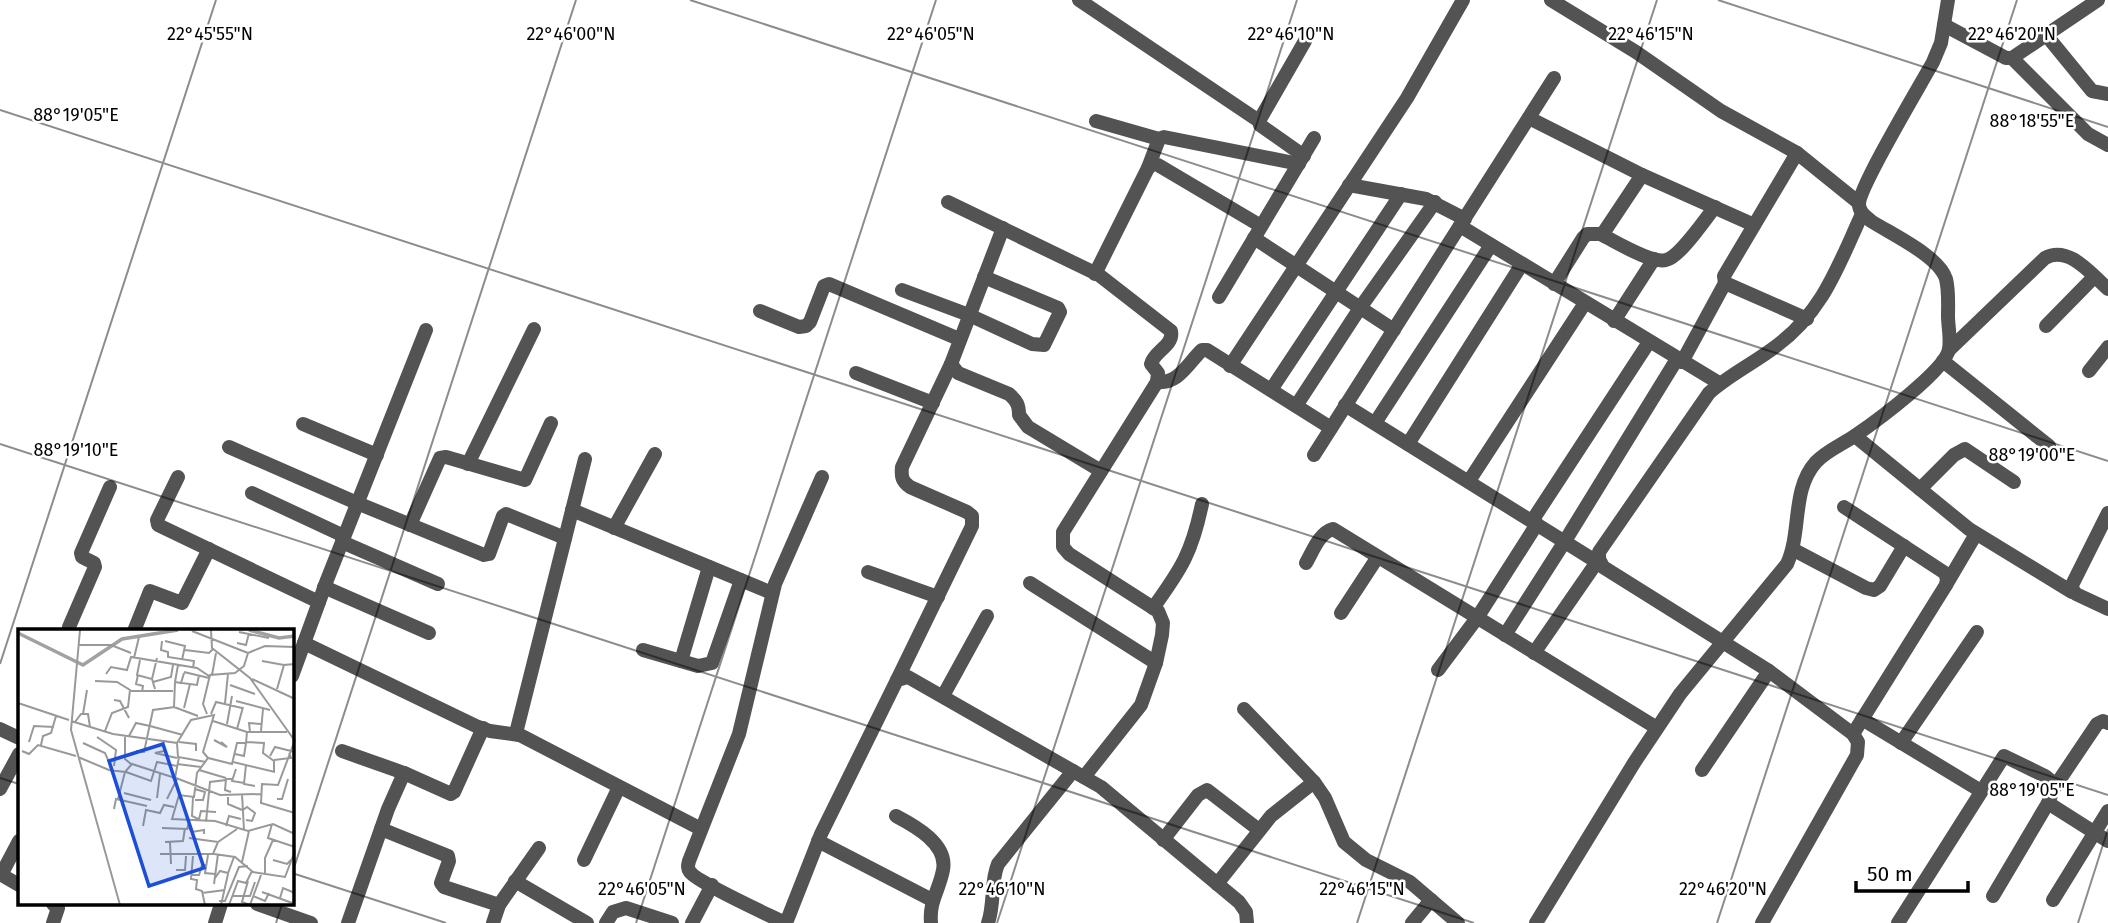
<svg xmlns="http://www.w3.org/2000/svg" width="2108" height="923" font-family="'Fira Sans',sans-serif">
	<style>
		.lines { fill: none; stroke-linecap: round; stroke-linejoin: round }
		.minor { stroke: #535353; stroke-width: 14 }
		.ticks { fill: none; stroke: #000; stroke-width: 2; stroke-opacity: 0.45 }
		.inset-river { fill: none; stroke: #a1a1a1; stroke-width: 3.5 }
		.inset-road { fill: none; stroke: #999; stroke-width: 2 }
		.view { fill: #1d4ed8; fill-opacity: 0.15; stroke: #1d4ed8; stroke-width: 3.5 }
		.inset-edge { fill: none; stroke: #000; stroke-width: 3.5 }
		.ticks-label { font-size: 18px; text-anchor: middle; fill: #000; stroke: #fff; stroke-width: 5; stroke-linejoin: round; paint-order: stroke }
	</style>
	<rect width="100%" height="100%" fill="#fff"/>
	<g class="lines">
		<!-- minor -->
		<g class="minor">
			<polyline points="1079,0 1259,121"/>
			<polyline points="1551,0 1636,52 1721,111 1797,153 1859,203"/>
			<polyline points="1944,25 2006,58 2012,58 2098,0"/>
			<polyline points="2047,36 2092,91 2108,94"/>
			<polyline points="2012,58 2088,134 2108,145"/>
			<polyline points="1529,118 1642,175 1754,225"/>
			<polyline points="1096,121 1159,139"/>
			<polyline points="1797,153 1724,276 1725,283 1807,319"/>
			<polyline points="1304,156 1260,125 1259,121 1305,41"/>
			<polyline points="1148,168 1159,139 1164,137 1299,164"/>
			<polyline points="1349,185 1426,199 1465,219"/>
			<path d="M948,202L1099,275L1171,331C1174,346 1154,351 1151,364L1158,373L1157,382L1063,532V547L1069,554L1158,611L1163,623L1162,635L1156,663L1141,705L1084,777"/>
			<polyline points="1460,226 1719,383"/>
			<path d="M1003,228L951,364L958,373L1009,394C1017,401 1019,405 1019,415L1028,427L1101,471"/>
			<path d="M1600,234C1615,241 1651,264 1666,260C1680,257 1705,219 1715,207"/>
			<polyline points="1254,238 1394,330"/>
			<polyline points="1095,274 1148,168 1153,164 1158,165 1261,226"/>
			<polyline points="1554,284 1583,238 1587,234 1600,234 1604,232 1642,175"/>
			<polyline points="902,290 969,315 1032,344 1044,345 1060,312 1058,308 984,277"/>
			<polyline points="1219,297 1314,138"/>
			<polyline points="760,311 799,327 806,326 810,322 824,286 829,284 959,339"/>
			<polyline points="1614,321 1654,259"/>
			<polyline points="2046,326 2094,277"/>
			<path d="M1949,350L2045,258C2069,245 2091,274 2108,289"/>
			<polyline points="1943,361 2049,446"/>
			<polyline points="1682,362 1725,283"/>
			<polyline points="1230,366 1407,98 1463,0"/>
			<polyline points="2089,371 2108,347"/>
			<polyline points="856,373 933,403"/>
			<path d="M1157,382C1179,384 1188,363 1202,350H1207L1331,428"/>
			<polyline points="1271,390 1401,194"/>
			<polyline points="1345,405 1597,562"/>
			<polyline points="1296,406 1360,308 1435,202"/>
			<polyline points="1375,423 1491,245"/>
			<polyline points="303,424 377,455"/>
			<polyline points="1855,436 1969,529 2072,592"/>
			<polyline points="1408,444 1522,264"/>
			<polyline points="229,447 357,503 484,555 489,554 503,516 506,514 565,538"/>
			<polyline points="1314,455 1554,78"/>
			<polyline points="585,459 516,733 701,829"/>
			<polyline points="468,464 534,329"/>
			<polyline points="178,477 157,520 158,525 319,602"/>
			<polyline points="1469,481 1585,303"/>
			<polyline points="1920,489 1954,455 1965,449 2014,482"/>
			<polyline points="252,493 344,536"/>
			<polyline points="1844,507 1945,573 1947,579 1946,585 1853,734"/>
			<polyline points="572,510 772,593"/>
			<polyline points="2108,513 2071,587 2076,594 2108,609"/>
			<polyline points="1532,521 1649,342"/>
			<polyline points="410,525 440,458 446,457 525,480 551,423"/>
			<polyline points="614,528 655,454"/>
			<polyline points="342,542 438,584"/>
			<polyline points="1794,550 1866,588 1874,590 1880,586 1904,546"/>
			<path d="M1306,563C1313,551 1319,533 1333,529L1657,728"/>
			<polyline points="868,572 938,597"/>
			<polyline points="1030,583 1156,663"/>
			<polyline points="1946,585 1976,534"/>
			<polyline points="324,587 429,633"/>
			<path d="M1153,608C1182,568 1192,552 1202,504"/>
			<polyline points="1341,613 1377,558"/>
			<polyline points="70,631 69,627 95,567 94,563 82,557 81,553 110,487"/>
			<polyline points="134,631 150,591 182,603 209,549"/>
			<polyline points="1505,635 1565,541 1677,359"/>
			<polyline points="304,643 476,726 490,731 519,735"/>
			<polyline points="643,650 698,666 712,663 741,580"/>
			<polyline points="1534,653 1599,559"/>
			<polyline points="681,661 709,567"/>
			<polyline points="1438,670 1477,618 1537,524"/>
			<polyline points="292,676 327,580 426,330"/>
			<path d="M897,680L972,526V516L967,512L910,487C902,481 901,477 902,467L951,364"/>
			<polyline points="943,696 987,616"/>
			<polyline points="1244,709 1314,782 1325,798 1344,842 1366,860 1410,882 1458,923"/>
			<polyline points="1862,719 1981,791"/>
			<polyline points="0,729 19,738"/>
			<polyline points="1901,743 1977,632"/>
			<polyline points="342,751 404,773 451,794 454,792 483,728"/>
			<polyline points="1702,770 1769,671"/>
			<polyline points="2054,788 2097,724 2103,721 2108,723"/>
			<polyline points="0,789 19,754"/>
			<polyline points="2048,803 2108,841"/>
			<path d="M896,816C915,826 948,844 943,870C939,891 929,901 931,923"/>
			<polyline points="381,829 448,856 449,861 441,883 444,887 499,905"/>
			<polyline points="1163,840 1198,795 1207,790 1259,830"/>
			<polyline points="818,841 932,900"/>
			<polyline points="584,860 619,787"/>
			<polyline points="0,874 19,885"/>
			<polyline points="1,875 19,841"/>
			<polyline points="515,881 587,923"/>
			<polyline points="1217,884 1271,816 1314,782"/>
			<polyline points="2053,900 2108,811"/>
			<polyline points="53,904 58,908 53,923"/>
			<polyline points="257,904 311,923"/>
			<polyline points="215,923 221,904"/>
			<polyline points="348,923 388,809 404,773"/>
			<polyline points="493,923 499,905 539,848"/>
			<polyline points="606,923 613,912 626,908 672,923"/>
			<polyline points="692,923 712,885"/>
			<path d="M785,923C769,915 697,882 690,872C687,868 688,865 689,861L739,734L775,584L822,477"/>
			<polyline points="786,923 821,834 897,680 908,677 1101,787 1239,902 1246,912 1247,923"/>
			<path d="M988,923C995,903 990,883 998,864L1073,771"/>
			<polyline points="1412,923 1431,900"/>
			<path d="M1536,923L1634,763L1680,694L1787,564C1802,531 1791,490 1816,462C1826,451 1843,444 1856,435C1875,422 1946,370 1949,349C1951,339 1948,326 1948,316C1948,304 1949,291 1946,279C1939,256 1891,234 1871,221C1865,216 1859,212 1859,204C1859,187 1921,84 1933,62L1941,43L1948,0"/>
			<path d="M1762,923L1857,755L1858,742L1853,734L1769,671L1603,567L1599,559V552L1709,393C1729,375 1754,363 1775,347C1823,312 1838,266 1862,214"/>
			<polyline points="1898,923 2004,756 2045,776 2050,780 2054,788 2048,803 1993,896"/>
		</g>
	</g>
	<!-- ticks -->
	<path class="ticks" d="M690,0L2108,461M1718,0L2108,127M0,110L2108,795M0,444L1474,923M0,664L216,0M0,778L19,784M292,873L446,923M292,874L576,0M276,923L282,904M636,923L936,0M997,923L1297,0M1357,923L1657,0M1717,923L2017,0M2078,923L2108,829"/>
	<!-- overview -->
	<g transform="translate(18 629)">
		<rect width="276" height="276" fill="#fff"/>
		<path class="inset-river" d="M231,1L261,9L277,7M0,4L65,36L104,10L160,1"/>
		<path class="inset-road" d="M62,1L53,101L102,276M193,1L194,19L232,49L277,112M174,2L230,24M221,3L251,9M144,12L143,21L150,23V28L176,32L175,39M147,12L167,17L164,31M219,14L228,16L231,4M61,16H93L113,24M167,21L191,24L195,20M116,29L121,8M122,31L119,46L134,50L137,60M244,32L266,36M160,36L157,53L163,54L166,44M166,43L191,49M88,45L93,38L109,41L113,28L179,39L191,47M120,46L118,55L125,57L124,63M194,46L198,24M134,50L139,29M234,50L277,70M77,52L99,53L112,61L110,78L94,84L87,102M135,53L153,48L155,36M157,53L156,78L180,87M164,54L179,56L181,46M212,56L237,65M259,60L266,36L277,35M113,62H155M96,71L102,72L111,89M218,72L252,81M0,74L51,91M207,74L210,45M166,79L172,55M65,85L69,61M189,85L185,75L192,46L217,44L226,37L230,24L247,17L277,18M193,85L198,73L224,79M53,92L95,105L159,114L160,128L188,133M195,92L229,103M57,93L63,85H70L72,98M209,95L214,67M132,97L165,106M219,100L225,78M243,102L245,80M232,103L231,94L243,95M269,103H229L228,114H219L214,135L190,129L179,144L176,168L161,166L154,190L197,192L230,202L255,195L277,205M107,106V130L113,135M111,107L118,94L132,97M79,108L98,121L96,137M196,111L209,118L203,113M277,111L260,156L244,155L243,174L277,184M11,113L16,97L36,98M161,113L178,115V122M228,113L246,114L245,124L256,132V144M65,114L87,124L95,142M159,114L173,91L196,86L185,123L190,129M23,116L25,107L33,104L38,87M4,122L11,125L20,116L58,127M118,122L126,123L135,81L157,78M146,122L137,124L159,129M217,125L226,127L228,114M252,127L257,118L277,123M60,128L91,141L107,143L114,135L157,149L161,128M256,131L273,129L271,124M215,133L257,143M159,135L183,138M228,136L226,155L237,157M218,140L214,152L226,154M181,141L208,149M108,143L133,152L139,133L159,137M158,149L202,166L243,165M213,163L207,161L208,150H215M106,164L133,171M224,165L226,201M175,168L174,187L184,192M210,168V175L224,181M139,169L142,145M100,170L107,143M149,170L159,150M259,170H264L270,150M177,171H185L187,163L177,160M96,180L98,170L129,177M225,181L229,178L237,184L234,192L228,191M181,190L183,182L198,183M188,193L192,153L208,151M254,195L250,209L277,218M125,197L128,181L142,184L146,176L156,178M208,197L211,187L223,190M170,198L174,203L186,201V205M144,199L169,200L171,193M171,209L200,213L219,200M147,213L165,212L167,199M152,213L153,235M142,225H195L200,213M196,225L217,228L235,243L267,248L277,222M190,226L187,244L197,245M175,227L173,250L179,251L178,260L184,262L187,276M255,231L269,235L274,230M224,233L231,202M158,241H167L168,227M247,244V229L255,211M174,246H181L184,236H188M197,249L202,242L210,244L216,228M230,252L224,273L232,276L243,246M196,255L200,225M244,263L277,275M184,264L207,261M215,267H232L237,253M235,267L247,272L251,264M262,269L265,259L277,264M201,272H207L221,238L230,237M203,276L210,245M211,276L220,252L228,254L234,242"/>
		<path class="view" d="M145,115L186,239L131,257L91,132Z"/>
		<rect width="276" height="276" class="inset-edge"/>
	</g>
	<g class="ticks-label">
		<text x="210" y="40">22°45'55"N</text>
		<text x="571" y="40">22°46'00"N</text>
		<text x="931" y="40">22°46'05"N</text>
		<text x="1291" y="40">22°46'10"N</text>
		<text x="1651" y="40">22°46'15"N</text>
		<text x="2012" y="40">22°46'20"N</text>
		<text x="76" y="121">88°19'05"E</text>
		<text x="2032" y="127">88°18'55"E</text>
		<text x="76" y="456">88°19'10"E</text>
		<text x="2032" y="461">88°19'00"E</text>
		<text x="2032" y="796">88°19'05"E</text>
		<text x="642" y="895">22°46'05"N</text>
		<text x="1002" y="895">22°46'10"N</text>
		<text x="1362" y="895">22°46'15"N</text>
		<text x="1723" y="895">22°46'20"N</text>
	</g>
	<!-- scale -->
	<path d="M1856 881v10h112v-10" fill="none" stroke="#000000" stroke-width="3.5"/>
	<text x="1867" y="881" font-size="21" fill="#000000" stroke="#ffffff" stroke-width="5" paint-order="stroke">50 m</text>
</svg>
